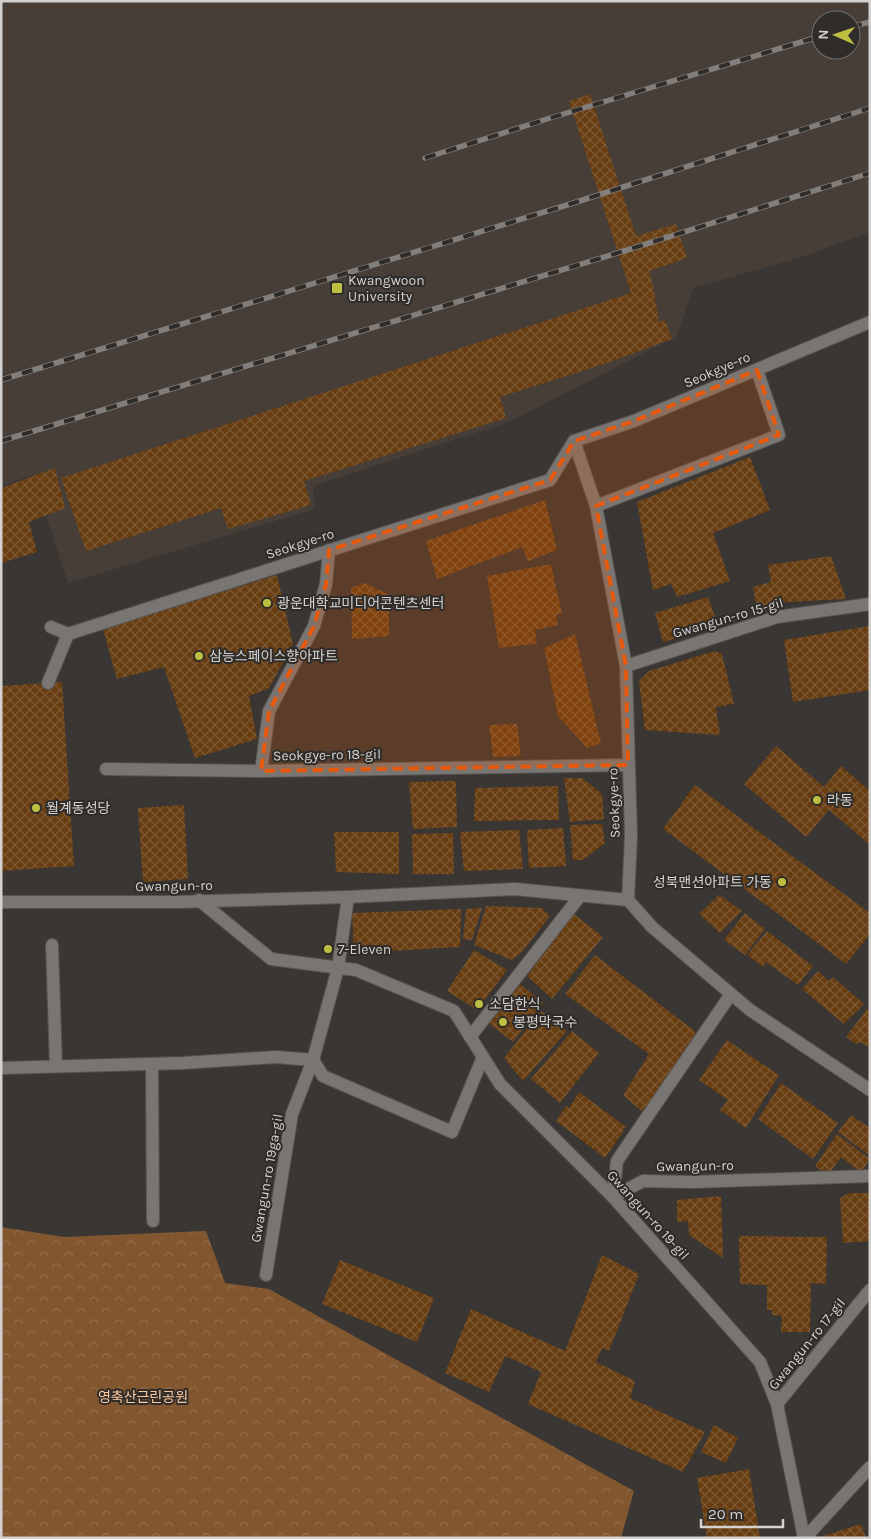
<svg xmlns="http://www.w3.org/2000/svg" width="871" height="1539" font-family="Karla,'Noto Sans KR',sans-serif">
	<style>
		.built { fill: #473e37; fill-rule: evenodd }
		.forest { fill: url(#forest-crowns) }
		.building { fill: url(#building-cross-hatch) }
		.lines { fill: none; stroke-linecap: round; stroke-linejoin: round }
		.street-casing { stroke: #565351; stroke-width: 14 }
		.secondary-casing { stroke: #565351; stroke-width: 14 }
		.street { stroke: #787572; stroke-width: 12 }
		.secondary { stroke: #787572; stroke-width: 12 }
		.rail-casing { stroke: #817e7c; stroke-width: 5.5 }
		.rail { stroke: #2f2c29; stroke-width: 4; stroke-dasharray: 11; stroke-linecap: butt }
		.marked { fill: #e8590c; fill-opacity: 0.2; stroke: #e8590c; stroke-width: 4; stroke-dasharray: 10 6; stroke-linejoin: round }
		.poi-dot { fill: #bebf42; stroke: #2f2c29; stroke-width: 2 }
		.labels { text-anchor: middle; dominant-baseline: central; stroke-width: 4; stroke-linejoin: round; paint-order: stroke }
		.poi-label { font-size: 14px; fill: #d4d2d0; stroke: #2f2c29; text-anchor: start }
		.street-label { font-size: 14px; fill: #d4d2d0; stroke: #2f2c29 }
		.park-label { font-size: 14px; fill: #fbc99f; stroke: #2f2c29 }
	</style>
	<defs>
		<pattern id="forest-crowns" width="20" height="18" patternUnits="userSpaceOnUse" patternTransform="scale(1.25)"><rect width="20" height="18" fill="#82572f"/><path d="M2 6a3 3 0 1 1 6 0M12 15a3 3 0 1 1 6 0" fill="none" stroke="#936e4c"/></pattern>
		<pattern id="building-cross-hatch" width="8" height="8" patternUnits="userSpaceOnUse" patternTransform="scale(1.25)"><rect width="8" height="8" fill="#673d11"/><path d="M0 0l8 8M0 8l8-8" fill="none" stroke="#7c5833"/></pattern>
	</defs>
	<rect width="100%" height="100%" fill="#393633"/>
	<!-- built -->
	<path class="built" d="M1,1H870V232L799,258L693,288L677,336L509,422L313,486L315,509L68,583L33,475L1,486ZM821,20H851V50H821Z"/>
	<!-- forest -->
	<polygon class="forest" points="1,1227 64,1237 206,1231 225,1283 269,1289 634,1491 621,1538 1,1538"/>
	<!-- building -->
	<g class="building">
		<polygon points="590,94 636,236 676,224 687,258 649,271 653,286 659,322 665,320 672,339 607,363 500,397 506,418 304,481 311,505 228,529 221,508 86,551 61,478 631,293 569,101"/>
		<polygon points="750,457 770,510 713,533 730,581 677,597 671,584 653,590 637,502"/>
		<polygon points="55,468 65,508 29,522 37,552 1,563 1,488"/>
		<polygon points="545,500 557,550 528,561 522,547 437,579 426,541"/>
		<polygon points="831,556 846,599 787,602 757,609 753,587 771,582 768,565"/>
		<polygon points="551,564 562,614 556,615 558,625 535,630 537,644 499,648 487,576"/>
		<polygon points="277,575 293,644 269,688 249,696 257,739 195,758 164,667 117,679 103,629"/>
		<polygon points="365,583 389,595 389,636 352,639 351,588"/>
		<polygon points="708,597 717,622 705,626 706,630 663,642 655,613"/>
		<polygon points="870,626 870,690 793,702 784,640"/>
		<polygon points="575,634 601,743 587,748 558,716 544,648"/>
		<polygon points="715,651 722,654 734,704 716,707 720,735 645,730 639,681 649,671"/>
		<polygon points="62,682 74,866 1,871 1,686"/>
		<polygon points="517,724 521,756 493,757 489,725"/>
		<polygon points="776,746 824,787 841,766 870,791 870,845 829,810 806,837 744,784"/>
		<polygon points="564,778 582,778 602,794 604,819 570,822"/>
		<polygon points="456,781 457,827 413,829 409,782"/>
		<polygon points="695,785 870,913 870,934 846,964 663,829"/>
		<polygon points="558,786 559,820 474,821 475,788"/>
		<polygon points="184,805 188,879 143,882 138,808"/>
		<polygon points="602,824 605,843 583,860 573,860 570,825"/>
		<polygon points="563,828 566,866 529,868 527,830"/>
		<polygon points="519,830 523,869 464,871 460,832"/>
		<polygon points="334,832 399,832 399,874 336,872"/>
		<polygon points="453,833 454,874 413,874 412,834"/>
		<polygon points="719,895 742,911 720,933 699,914"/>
		<polygon points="486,906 542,908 550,916 523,951 512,960 474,945"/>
		<polygon points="482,908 472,940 463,939 466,909"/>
		<polygon points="461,909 460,947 354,953 352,913"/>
		<polygon points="745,913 765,929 745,955 724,940"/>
		<polygon points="574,914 603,937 552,999 527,976"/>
		<polygon points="767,931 813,966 798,985 766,962 763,967 747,955"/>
		<polygon points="474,950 507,970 477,1010 447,991"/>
		<polygon points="595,955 696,1032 644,1113 623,1095 649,1054 565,994"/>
		<polygon points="818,971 829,981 833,977 864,1004 844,1024 802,989"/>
		<polygon points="519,983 543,1003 513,1042 487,1022"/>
		<polygon points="867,1009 870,1011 870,1048 861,1042 856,1044 846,1037"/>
		<polygon points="541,1011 567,1031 523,1081 504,1058"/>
		<polygon points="572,1031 599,1053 560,1103 531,1079"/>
		<polygon points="727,1040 779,1075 746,1128 720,1110 728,1100 699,1080"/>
		<polygon points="781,1083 838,1123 813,1159 758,1119"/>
		<polygon points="579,1092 626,1127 605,1158 556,1121 566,1106 569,1108"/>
		<polygon points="851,1115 870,1128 870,1156 838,1132"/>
		<polygon points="837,1134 870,1159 861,1173 841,1157 828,1175 815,1166"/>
		<polygon points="849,1193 870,1193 870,1241 843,1243 840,1198"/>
		<polygon points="721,1196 723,1258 689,1235 688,1221 677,1222 677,1200"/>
		<polygon points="739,1236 827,1237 826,1284 811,1283 810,1332 781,1332 782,1316 772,1315 772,1310 767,1310 767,1285 740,1284"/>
		<polygon points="602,1255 639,1274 609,1351 602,1348 596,1362 635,1381 630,1398 705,1432 683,1472 528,1404 541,1372 505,1356 489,1392 445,1373 471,1309 565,1351"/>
		<polygon points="340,1260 434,1298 417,1342 322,1304"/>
		<polygon points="714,1425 738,1438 726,1463 701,1452"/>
		<polygon points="749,1469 760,1538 707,1538 697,1478"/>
		<polygon points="861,1524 866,1538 820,1538 820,1537"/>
	</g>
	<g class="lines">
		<defs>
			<g id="street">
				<polyline points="596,506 779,435 757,370"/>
				<polyline points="51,627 68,634"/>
				<polyline points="626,666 777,617 870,604"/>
				<polyline points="48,683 68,634 550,480 574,441"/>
				<polyline points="106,769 261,771 628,765"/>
				<polyline points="261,771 269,711 314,626 326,584 329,550"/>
				<polyline points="199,900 271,959 356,970 454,1011 500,1084 613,1197 760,1362 777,1404 804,1538"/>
				<polyline points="52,945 56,1066"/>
				<polyline points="470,1037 580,896"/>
				<polyline points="152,1064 153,1221"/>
				<polyline points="1,1068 183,1063 276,1057 313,1060 323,1076 452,1132 483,1057"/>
				<polyline points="613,1197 643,1181 692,1182 870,1176"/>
				<polyline points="613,1197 617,1161 731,994"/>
				<polyline points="266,1275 292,1114 313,1060 338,968 348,897"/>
				<polyline points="777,1404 870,1290"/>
				<polyline points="805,1538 870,1467"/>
			</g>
			<g id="secondary">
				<polyline points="628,900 631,836 626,666 596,506 574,441 634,421 870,322"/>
				<polyline points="1,902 176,902 348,897 515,889 628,900 652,927 750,1010 870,1090"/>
			</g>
		</defs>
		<!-- street casing -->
		<use href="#street" class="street-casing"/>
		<!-- secondary casing -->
		<use href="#secondary" class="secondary-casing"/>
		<!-- street -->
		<use href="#street" class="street"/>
		<!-- secondary -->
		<use href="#secondary" class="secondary"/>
		<defs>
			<g id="rail">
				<polyline points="851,27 870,22"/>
				<polyline points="425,158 547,119 821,36"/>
				<polyline points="1,380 567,205 870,108"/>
				<polyline points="1,441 624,251 870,173"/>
			</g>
		</defs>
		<!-- rail casing -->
		<use href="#rail" class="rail-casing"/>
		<!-- rail -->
		<use href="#rail" class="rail"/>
	</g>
	<!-- marked area -->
	<path class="marked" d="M757,370L779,435L596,506L626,666L628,765L261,771L269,711L314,626L326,584L329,550L550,480L574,441L634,421Z"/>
	<!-- markers -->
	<g class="poi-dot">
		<rect x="331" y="282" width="12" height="12" rx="2.5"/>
		<circle cx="267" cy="603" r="5"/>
		<circle cx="199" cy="656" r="5"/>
		<circle cx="817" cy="800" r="5"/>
		<circle cx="36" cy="808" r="5"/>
		<circle cx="782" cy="882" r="5"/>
		<circle cx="328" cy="949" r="5"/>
		<circle cx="479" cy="1004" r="5"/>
		<circle cx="503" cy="1022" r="5"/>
	</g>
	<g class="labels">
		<!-- poi labels -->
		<g class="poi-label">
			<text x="348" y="280">Kwangwoon<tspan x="348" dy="16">University</tspan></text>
			<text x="277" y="603">광운대학교미디어콘텐츠센터</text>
			<text x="209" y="656">삼능스페이스향아파트</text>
			<text x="827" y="800">라동</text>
			<text x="46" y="808">월계동성당</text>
			<text x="772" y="882" text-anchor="end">성북맨션아파트 가동</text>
			<text x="338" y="949">7-Eleven</text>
			<text x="489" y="1004">소담한식</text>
			<text x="513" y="1022">봉평막국수</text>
		</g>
		<!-- street labels -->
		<g class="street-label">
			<text transform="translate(717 370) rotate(-23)">Seokgye-ro</text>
			<text transform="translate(300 544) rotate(-18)">Seokgye-ro</text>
			<text transform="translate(728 618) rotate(-16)">Gwangun-ro 15-gil</text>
			<text transform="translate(327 755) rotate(-1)">Seokgye-ro 18-gil</text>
			<text transform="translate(614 803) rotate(-92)">Seokgye-ro</text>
			<text transform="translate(174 886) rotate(-1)">Gwangun-ro</text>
			<text transform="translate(695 1166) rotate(-1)">Gwangun-ro</text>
			<text transform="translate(267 1178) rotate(-80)">Gwangun-ro 19ga-gil</text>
			<text transform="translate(648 1215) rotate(48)">Gwangun-ro 19-gil</text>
			<text transform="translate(807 1344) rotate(-51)">Gwangun-ro 17-gil</text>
		</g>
		<!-- park labels -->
		<g class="park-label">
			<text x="143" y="1397">영축산근린공원</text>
		</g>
	</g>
	<!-- border -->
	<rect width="871" height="1539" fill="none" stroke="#d4d2d0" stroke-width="5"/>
	<!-- north arrow -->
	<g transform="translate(836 35) rotate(272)"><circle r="24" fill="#2f2c29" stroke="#716e6c"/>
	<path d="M0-4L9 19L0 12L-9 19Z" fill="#bebf42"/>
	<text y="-8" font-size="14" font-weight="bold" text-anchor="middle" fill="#d4d2d0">N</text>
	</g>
	<!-- scale -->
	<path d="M701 1519v8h82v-8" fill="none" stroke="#d4d2d0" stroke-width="2.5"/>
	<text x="708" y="1519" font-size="15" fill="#d4d2d0" stroke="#2f2c29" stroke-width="4" paint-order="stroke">20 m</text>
</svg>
